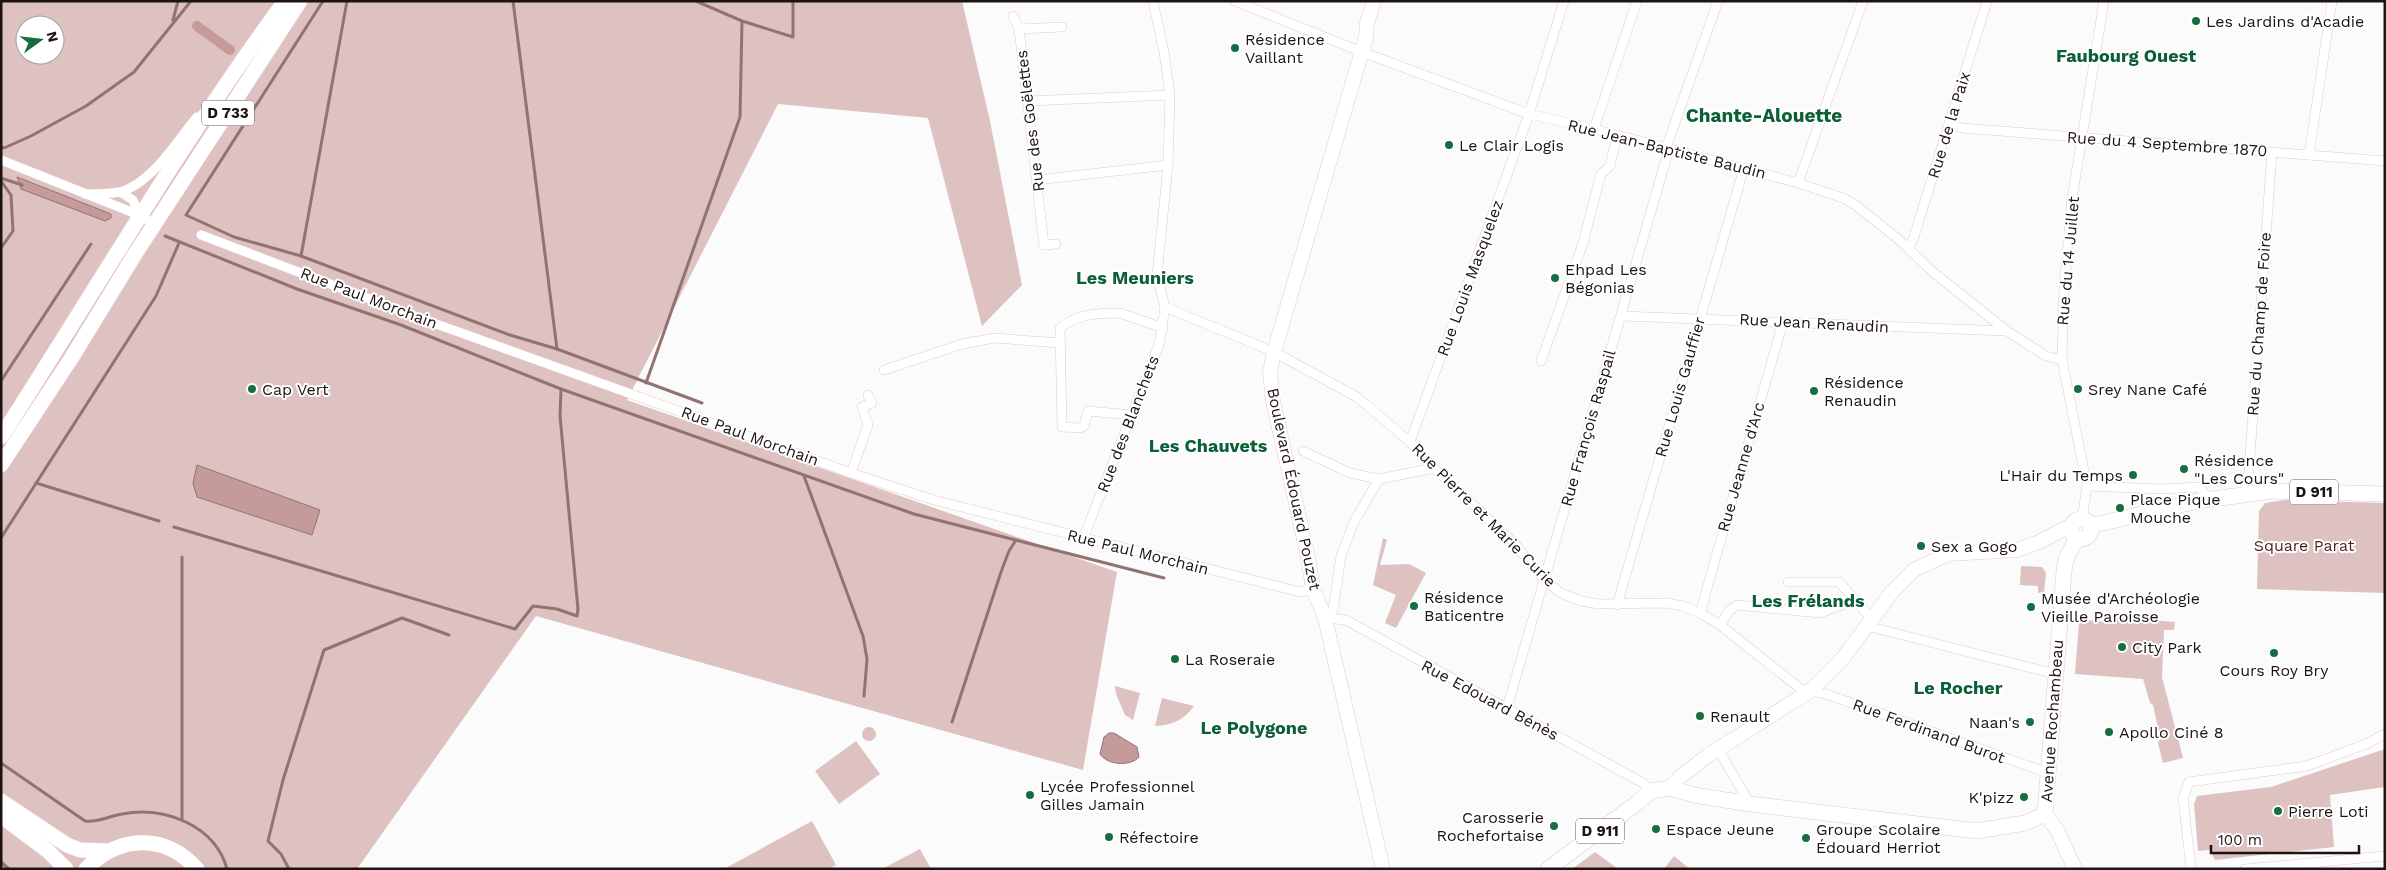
<svg xmlns="http://www.w3.org/2000/svg" width="2386" height="870" font-family="'Work Sans',sans-serif">
	<style>
		.green { fill: #ddc2c1; fill-rule: evenodd }
		.water { fill: #c59b9a; stroke: #937272 }
		.lines { fill: none; stroke-linecap: round; stroke-linejoin: round }
		.stream { stroke: #937272; stroke-width: 3 }
		.canal { stroke: #c59b9a; stroke-width: 10 }
		.street-casing { stroke: #e8c8c7; stroke-width: 10 }
		.secondary-casing { stroke: #e8c8c7; stroke-width: 15 }
		.primary-casing { stroke: #e8c8c7; stroke-width: 16 }
		.street { stroke: #fff; stroke-width: 9 }
		.secondary { stroke: #fff; stroke-width: 14 }
		.primary { stroke: #fff; stroke-width: 15 }
		.poi-dot { fill: #146e41; stroke: #fff; stroke-width: 2 }
		.labels { text-anchor: middle; dominant-baseline: central; stroke-width: 4; stroke-linejoin: round; paint-order: stroke }
		.shield { fill: #fff; stroke: #625a5a; stroke-width: 1 }
		.shield-label { font-size: 15px; font-weight: bold; fill: #1e1313 }
		.poi-label { font-size: 16px; fill: #1e1313; stroke: #fff; text-anchor: start }
		.street-label { font-size: 16px; fill: #1e1313; stroke: #fff }
		.park-label { font-size: 16px; fill: #521d1f; stroke: #fff }
		.neighbourhood-label { font-size: 18px; font-weight: bold; fill: #0c6038; stroke: #fff }
		.quarter-label { font-size: 19px; font-weight: bold; fill: #0c6038; stroke: #fff }
	</style>
	<rect width="100%" height="100%" fill="#fbfbfb"/>
	<!-- green -->
	<g class="green">
		<path d="M1,1H962L990,121L1022,285L982,326L928,118L778,104L627,400L1117,572L1083,770L536,616L357,869H1ZM25,25H55V55H25Z"/>
		<polygon points="2284,500 2385,503 2385,593 2257,589 2259,511 2265,503"/>
		<polygon points="1383,538 1387,540 1380,565 1409,564 1426,573 1396,628 1385,623 1396,595 1373,585"/>
		<polygon points="2021,566 2042,567 2046,573 2044,592 2038,593 2038,586 2020,585"/>
		<polygon points="2115,617 2175,622 2174,630 2164,630 2162,677 2183,758 2163,763 2158,743 2160,738 2153,705 2150,703 2143,679 2075,674 2079,622 2087,622 2087,620 2115,623"/>
		<polygon points="1115,686 1140,693 1133,720 1125,715 1116,694"/>
		<path d="M1162,698L1194,706C1184,720 1172,725 1155,726Z"/>
		<circle cx="869" cy="734" r="7"/>
		<polygon points="856,741 880,774 839,804 815,771"/>
		<polygon points="2385,749 2385,787 2330,795 2334,847 2215,860 2210,850 2198,851 2194,804 2197,796 2271,787"/>
		<polygon points="812,821 836,865 828,869 724,869"/>
		<polygon points="920,849 931,869 882,869"/>
		<polygon points="1595,852 1618,869 1572,869"/>
		<polygon points="1674,856 1690,869 1664,869"/>
	</g>
	<!-- water -->
	<g class="water">
		<polygon points="17,177 111,214 111,218 105,221 21,189"/>
		<polygon points="197,465 320,510 312,535 197,497 193,483"/>
		<path d="M1109,733H1114L1137,747L1139,757C1130,767 1107,765 1100,754L1104,737Z"/>
	</g>
	<g class="lines">
		<!-- stream -->
		<g class="stream">
			<polyline points="323,1 186,215 234,237 301,256 510,335 557,349 702,403"/>
			<polyline points="513,1 557,349"/>
			<polyline points="696,1 742,21 793,37 793,1"/>
			<polyline points="1,2 1,1"/>
			<polyline points="173,20 178,1"/>
			<polyline points="1,147 4,148 31,136 86,106 134,72 191,1"/>
			<polyline points="1,178 22,185"/>
			<polyline points="1,181 11,195 13,231 1,248"/>
			<polyline points="165,236 297,289 401,325 561,389 914,514 1164,578"/>
			<polyline points="301,256 347,1"/>
			<polyline points="1,381 91,244"/>
			<polyline points="646,383 740,117 742,21"/>
			<polyline points="804,476 863,636 867,659 864,696"/>
			<polyline points="36,483 159,521"/>
			<polyline points="174,527 515,629 533,606 557,609 577,616 578,609 560,416 561,389"/>
			<polyline points="1,538 156,296 179,243"/>
			<polyline points="952,722 1001,572 1009,551 1016,540"/>
			<path d="M1,763L85,821C98,823 109,816 122,814C164,806 215,825 227,869"/>
			<polyline points="182,820 182,557"/>
			<polyline points="1,862 9,869"/>
			<polyline points="289,869 281,854 268,841 283,780 324,650 402,618 449,635"/>
		</g>
		<!-- canal -->
		<polyline class="canal" points="197,26 230,50"/>
		<defs>
			<g id="street">
				<polyline points="1153,1 1164,52 1170,95 1168,165 1157,275 1165,307 1274,352 1357,397 1410,442 1434,468 1515,544 1544,580 1561,593 1581,601 1599,604 1667,603 1683,606 1700,613 1720,625 1801,689 1826,694 2048,773"/>
				<polyline points="1235,1 1362,52 1529,114 1594,129 1798,183 1843,198 1854,204 1897,238 1934,273 2007,331 2046,356 2062,360"/>
				<polyline points="1013,16 1019,29"/>
				<polyline points="1028,101 1170,95"/>
				<polyline points="1949,124 1962,128 2385,161"/>
				<polyline points="1594,129 1637,1"/>
				<polyline points="1666,148 1718,1"/>
				<polyline points="2309,155 2332,1"/>
				<polyline points="1,160 139,215 155,224"/>
				<polyline points="1037,180 1168,165"/>
				<polyline points="1798,183 1863,1"/>
				<polyline points="120,192 133,200 139,215"/>
				<path d="M85,194C96,194 109,194 120,192C151,184 177,141 197,117"/>
				<polyline points="201,235 417,317 851,473 934,500 1300,592 1313,589"/>
				<polyline points="1056,244 1044,245 1019,29 1062,27"/>
				<polyline points="1908,248 1913,240 1987,1"/>
				<polyline points="1622,316 2006,331"/>
				<polyline points="1541,361 1583,243 1601,174 1610,166 1617,135"/>
				<polyline points="884,370 962,344 994,338 1060,343"/>
				<path d="M1131,415L1088,411L1084,426L1080,428L1062,427L1060,328C1077,314 1098,313 1120,313L1163,328"/>
				<polyline points="1410,442 1529,114 1564,1"/>
				<polyline points="1303,451 1350,473 1379,479"/>
				<polyline points="851,473 868,425 862,407 872,403 868,395"/>
				<polyline points="2087,486 2163,489 2199,487 2210,500"/>
				<polyline points="2243,495 2248,483 2272,152"/>
				<polyline points="2082,519 2087,486 2062,360 2064,288 2072,199 2104,1"/>
				<polyline points="1083,539 1159,345 1165,307"/>
				<polyline points="1788,582 1839,582 1855,600"/>
				<polyline points="1617,605 1744,168"/>
				<polyline points="1700,613 1783,322"/>
				<polyline points="1325,618 1346,620 1643,783 1651,791"/>
				<polyline points="1325,618 1333,610 1341,556 1354,522 1379,479 1434,468"/>
				<polyline points="1720,625 1729,611 1737,605 1820,613 1855,600 1872,619"/>
				<polyline points="1867,626 2055,674"/>
				<polyline points="1507,708 1669,149"/>
				<polyline points="1718,749 1750,804"/>
				<polyline points="2191,869 2183,798 2189,782 2307,766 2366,744 2385,734"/>
				<polyline points="2245,869 2385,856"/>
			</g>
			<g id="secondary">
				<polyline points="1374,1 1367,23 1366,37 1274,352 1270,373 1273,401 1308,557 1313,589 1325,618 1383,869"/>
				<polyline points="1670,788 1680,777 1707,756 1810,691 1843,658 1892,592 1914,570 1948,554 2017,550 2039,542 2066,528 2071,528"/>
				<polyline points="2045,814 2057,830 2075,869"/>
			</g>
			<g id="primary">
				<path d="M1,437C95,291 182,141 285,1"/>
				<polyline points="1,465 72,357 135,254 300,1"/>
				<circle cx="2081" cy="529" r="10"/>
				<polyline points="2090,526 2198,501 2273,491 2385,494"/>
				<polyline points="1,801 67,845 80,850 107,851"/>
				<polyline points="1,816 48,851 66,869"/>
				<path d="M86,869C119,835 165,833 197,869"/>
				<polyline points="1548,869 1637,803 1651,791 1670,788 1694,795 1750,804 1977,831 2025,823 2045,814 2064,571 2066,559 2077,538"/>
			</g>
		</defs>
		<!-- street casing -->
		<use href="#street" class="street-casing"/>
		<!-- secondary casing -->
		<use href="#secondary" class="secondary-casing"/>
		<!-- primary casing -->
		<use href="#primary" class="primary-casing"/>
		<!-- street -->
		<use href="#street" class="street"/>
		<!-- secondary -->
		<use href="#secondary" class="secondary"/>
		<!-- primary -->
		<use href="#primary" class="primary"/>
	</g>
	<!-- markers -->
	<g class="poi-dot">
		<circle cx="2196" cy="21" r="5"/>
		<circle cx="1235" cy="48" r="5"/>
		<circle cx="1449" cy="145" r="5"/>
		<circle cx="1555" cy="278" r="5"/>
		<circle cx="252" cy="389" r="5"/>
		<circle cx="2078" cy="389" r="5"/>
		<circle cx="1814" cy="391" r="5"/>
		<circle cx="2184" cy="469" r="5"/>
		<circle cx="2133" cy="475" r="5"/>
		<circle cx="2120" cy="508" r="5"/>
		<circle cx="1921" cy="546" r="5"/>
		<circle cx="1414" cy="606" r="5"/>
		<circle cx="2031" cy="607" r="5"/>
		<circle cx="2122" cy="647" r="5"/>
		<circle cx="2274" cy="653" r="5"/>
		<circle cx="1175" cy="659" r="5"/>
		<circle cx="1700" cy="716" r="5"/>
		<circle cx="2030" cy="722" r="5"/>
		<circle cx="2109" cy="732" r="5"/>
		<circle cx="1030" cy="795" r="5"/>
		<circle cx="2024" cy="797" r="5"/>
		<circle cx="2278" cy="811" r="5"/>
		<circle cx="1554" cy="826" r="5"/>
		<circle cx="1656" cy="829" r="5"/>
		<circle cx="1109" cy="837" r="5"/>
		<circle cx="1806" cy="838" r="5"/>
	</g>
	<g class="labels">
		<!-- shield labels -->
		<g class="shield">
			<rect x="202" y="100.5" width="52" height="25" rx="4"/>
			<rect x="2290" y="479.5" width="48" height="25" rx="4"/>
			<rect x="1576" y="818.5" width="48" height="25" rx="4"/>
		</g>
		<g class="shield-label">
			<text x="228" y="113">D 733</text>
			<text x="2314" y="492">D 911</text>
			<text x="1600" y="831">D 911</text>
		</g>
		<!-- poi labels -->
		<g class="poi-label">
			<text x="2206" y="21">Les Jardins d'Acadie</text>
			<text x="1245" y="39">Résidence<tspan x="1245" dy="18">Vaillant</tspan></text>
			<text x="1459" y="145">Le Clair Logis</text>
			<text x="1565" y="269">Ehpad Les<tspan x="1565" dy="18">Bégonias</tspan></text>
			<text x="1824" y="382">Résidence<tspan x="1824" dy="18">Renaudin</tspan></text>
			<text x="262" y="389">Cap Vert</text>
			<text x="2088" y="389">Srey Nane Café</text>
			<text x="2194" y="460">Résidence<tspan x="2194" dy="18">"Les Cours"</tspan></text>
			<text x="2123" y="475" text-anchor="end">L'Hair du Temps</text>
			<text x="2130" y="499">Place Pique<tspan x="2130" dy="18">Mouche</tspan></text>
			<text x="1931" y="546">Sex a Gogo</text>
			<text x="1424" y="597">Résidence<tspan x="1424" dy="18">Baticentre</tspan></text>
			<text x="2041" y="598">Musée d'Archéologie<tspan x="2041" dy="18">Vieille Paroisse</tspan></text>
			<text x="2132" y="647">City Park</text>
			<text x="1185" y="659">La Roseraie</text>
			<text x="2274" y="670" text-anchor="middle">Cours Roy Bry</text>
			<text x="1710" y="716">Renault</text>
			<text x="2020" y="722" text-anchor="end">Naan's</text>
			<text x="2119" y="732">Apollo Ciné 8</text>
			<text x="1040" y="786">Lycée Professionnel<tspan x="1040" dy="18">Gilles Jamain</tspan></text>
			<text x="2014" y="797" text-anchor="end">K'pizz</text>
			<text x="2288" y="811">Pierre Loti</text>
			<text x="1544" y="817" text-anchor="end">Carosserie<tspan x="1544" dy="18">Rochefortaise</tspan></text>
			<text x="1666" y="829">Espace Jeune</text>
			<text x="1816" y="829">Groupe Scolaire<tspan x="1816" dy="18">Édouard Herriot</tspan></text>
			<text x="1119" y="837">Réfectoire</text>
		</g>
		<!-- street labels -->
		<g class="street-label">
			<text transform="translate(1030 121) rotate(-97)">Rue des Goëlettes</text>
			<text transform="translate(1949 125) rotate(-73)">Rue de la Paix</text>
			<text transform="translate(2167 144) rotate(4)">Rue du 4 Septembre 1870</text>
			<text transform="translate(1667 149) rotate(14)">Rue Jean-Baptiste Baudin</text>
			<text transform="translate(2068 261) rotate(-85)">Rue du 14 Juillet</text>
			<text transform="translate(1470 278) rotate(-70)">Rue Louis Masquelez</text>
			<text transform="translate(369 298) rotate(21)">Rue Paul Morchain</text>
			<text transform="translate(1814 323) rotate(3)">Rue Jean Renaudin</text>
			<text transform="translate(2259 324) rotate(-86)">Rue du Champ de Foire</text>
			<text transform="translate(1680 387) rotate(-74)">Rue Louis Gauffier</text>
			<text transform="translate(1128 424) rotate(-69)">Rue des Blanchets</text>
			<text transform="translate(1588 428) rotate(-74)">Rue François Raspail</text>
			<text transform="translate(750 436) rotate(20)">Rue Paul Morchain</text>
			<text transform="translate(1741 467) rotate(-74)">Rue Jeanne d'Arc</text>
			<text transform="translate(1294 489) rotate(78)">Boulevard Édouard Pouzet</text>
			<text transform="translate(1484 515) rotate(45)">Rue Pierre et Marie Curie</text>
			<text transform="translate(1138 552) rotate(14)">Rue Paul Morchain</text>
			<text transform="translate(1490 700) rotate(28)">Rue Edouard Bénès</text>
			<text transform="translate(2052 721) rotate(-86)">Avenue Rochambeau</text>
			<text transform="translate(1929 731) rotate(20)">Rue Ferdinand Burot</text>
		</g>
		<!-- park labels -->
		<g class="park-label">
			<text x="2304" y="545">Square Parat</text>
		</g>
		<!-- neighbourhood labels -->
		<g class="neighbourhood-label">
			<text x="2126" y="55">Faubourg Ouest</text>
			<text x="1135" y="277">Les Meuniers</text>
			<text x="1208" y="445">Les Chauvets</text>
			<text x="1808" y="600">Les Frélands</text>
			<text x="1958" y="687">Le Rocher</text>
			<text x="1254" y="727">Le Polygone</text>
		</g>
		<!-- quarter labels -->
		<g class="quarter-label">
			<text x="1764" y="115">Chante-Alouette</text>
		</g>
	</g>
	<!-- border -->
	<rect width="2386" height="870" fill="none" stroke="#1e1313" stroke-width="5"/>
	<!-- north arrow -->
	<g transform="translate(40 40) rotate(75)"><circle r="24" fill="#ffffff" stroke="#a5a1a1"/>
	<path d="M0-4L9 19L0 12L-9 19Z" fill="#146e41"/>
	<text y="-8" font-size="14" font-weight="bold" text-anchor="middle" fill="#1e1313">N</text>
	</g>
	<!-- scale -->
	<path d="M2211 845v8h148v-8" fill="none" stroke="#1e1313" stroke-width="2.5"/>
	<text x="2218" y="845" font-size="15" fill="#1e1313" stroke="#ffffff" stroke-width="4" paint-order="stroke">100 m</text>
</svg>
